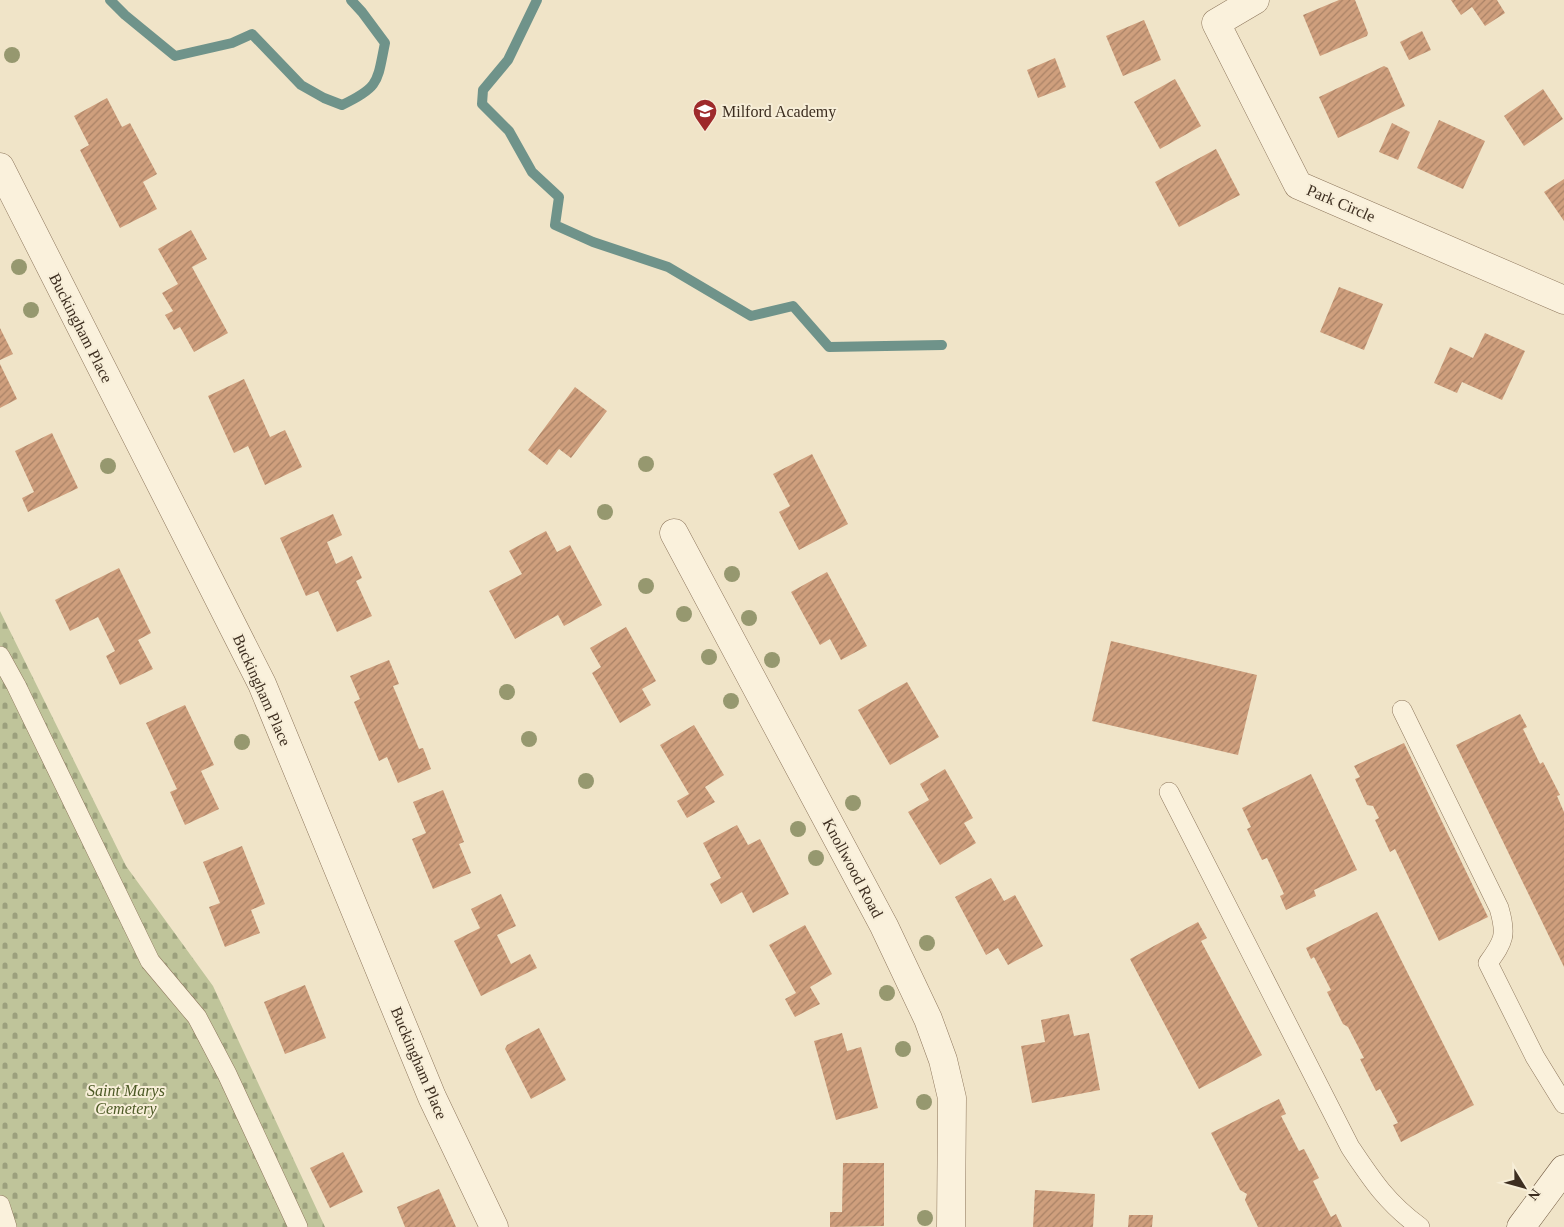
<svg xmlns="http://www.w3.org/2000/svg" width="1564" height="1227" font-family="'Times New Roman',serif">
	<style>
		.cemetery { fill: url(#cemetery-stones) }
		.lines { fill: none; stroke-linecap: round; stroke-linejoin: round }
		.stream { stroke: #6f938a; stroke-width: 10 }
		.building { fill: url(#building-hatch) }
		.lane-casing { stroke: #8d765c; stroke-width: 20 }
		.street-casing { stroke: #8d765c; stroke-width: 29 }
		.secondary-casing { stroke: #6f573f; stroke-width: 29 }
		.lane { stroke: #faf1dc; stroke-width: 19 }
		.street { stroke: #faf1dc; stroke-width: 28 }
		.secondary { stroke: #faf1dc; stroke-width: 28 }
		.tree { fill: #96986f }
		.labels { text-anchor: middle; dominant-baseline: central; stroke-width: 4; stroke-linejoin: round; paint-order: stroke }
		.poi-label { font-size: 16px; fill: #3d2e20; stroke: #f7eed8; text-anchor: start }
		.street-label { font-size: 16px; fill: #3d2e20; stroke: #f7eed8 }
		.park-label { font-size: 16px; font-style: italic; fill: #4d5a26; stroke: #f7eed8 }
	</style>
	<defs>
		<pattern id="cemetery-stones" width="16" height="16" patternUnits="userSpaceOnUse" patternTransform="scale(1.25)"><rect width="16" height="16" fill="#bfc49a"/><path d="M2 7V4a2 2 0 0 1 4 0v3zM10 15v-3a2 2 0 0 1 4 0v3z" fill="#9ca07d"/></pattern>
		<pattern id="building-hatch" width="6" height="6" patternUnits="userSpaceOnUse" patternTransform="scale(1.25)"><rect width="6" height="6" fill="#cf9f7d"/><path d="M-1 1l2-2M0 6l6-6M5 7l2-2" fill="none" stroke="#a98266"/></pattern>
	</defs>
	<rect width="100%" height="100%" fill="#f0e4c8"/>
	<!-- cemetery -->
	<polygon class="cemetery" points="0,611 126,866 213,986 325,1227 0,1227"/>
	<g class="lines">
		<!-- stream -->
		<g class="stream">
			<path d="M110,0L125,15L175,56L232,43L252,34L301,85L324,98L342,105C380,87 377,82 385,43L362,12L351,0"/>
			<polyline points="537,0 508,60 483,90 482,104 509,131 532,172 559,197 555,225 593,242 668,267 751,316 793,306 829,347 942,345"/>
		</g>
	</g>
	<!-- building -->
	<g class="building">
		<polygon points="1339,0 1355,0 1368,33 1367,36 1320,56 1303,15"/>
		<polygon points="1451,0 1497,0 1505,13 1485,26 1472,7 1461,15"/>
		<polygon points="1144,20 1161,60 1123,76 1106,36"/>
		<polygon points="1422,31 1431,50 1409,60 1400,42"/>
		<polygon points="1055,58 1066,87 1038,98 1027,70"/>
		<polygon points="1384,66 1388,68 1405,106 1338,138 1319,97"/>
		<polygon points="1175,79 1201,126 1160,149 1134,102"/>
		<polygon points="1543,89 1563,119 1524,146 1504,116"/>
		<polygon points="107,98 122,127 130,123 157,174 143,182 157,209 120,228 80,150 89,145 74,116"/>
		<polygon points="1439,120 1485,141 1463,189 1417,168"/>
		<polygon points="1392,123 1410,132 1398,160 1379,152"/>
		<polygon points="1216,149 1240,195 1179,227 1155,182"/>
		<polygon points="1564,179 1564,221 1544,192"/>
		<polygon points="191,230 207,259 192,267 228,333 194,352 180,327 174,330 165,315 173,311 162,293 178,284 158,249"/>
		<polygon points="1339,287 1383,304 1364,350 1320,332"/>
		<polygon points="0,328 13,354 0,360"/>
		<polygon points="1485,333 1525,351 1502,400 1462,382 1457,393 1434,383 1450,347 1473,358"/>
		<polygon points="0,364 17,399 0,408"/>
		<polygon points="244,379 270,437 285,430 302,467 265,485 248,446 234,453 208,396"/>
		<polygon points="575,387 607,411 571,458 559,449 547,465 528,450"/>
		<polygon points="52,433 78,488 28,512 22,498 34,492 15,451"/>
		<polygon points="812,454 848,524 799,550 779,512 790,506 773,474"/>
		<polygon points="333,514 342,535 327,542 336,564 352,556 362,578 356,581 372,616 337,632 318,591 306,596 280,538"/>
		<polygon points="546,531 557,552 570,545 602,605 564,626 558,615 515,639 489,591 522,574 509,551"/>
		<polygon points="119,568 151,633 138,640 153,669 120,685 106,656 115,651 98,617 70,631 55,600"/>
		<polygon points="827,572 867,646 841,660 830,639 820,645 791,592"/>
		<polygon points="626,627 656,681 642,689 651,705 620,723 592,673 601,667 590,648"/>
		<polygon points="1111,641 1257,675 1238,755 1092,721"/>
		<polygon points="389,660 399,684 393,686 419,749 423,748 431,769 398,783 387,757 379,761 354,702 360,699 350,676"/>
		<polygon points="907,682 939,737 890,765 858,710"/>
		<polygon points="185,705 214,765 201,771 219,809 185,825 170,792 177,789 146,723"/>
		<polygon points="1520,714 1527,727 1523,729 1540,764 1543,762 1560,795 1557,796 1564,812 1564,967 1456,745"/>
		<polygon points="694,725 724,775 705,787 715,802 687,818 677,801 689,794 660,745"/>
		<polygon points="1404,743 1488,917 1439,941 1395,849 1390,852 1375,820 1379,818 1373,806 1367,805 1355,779 1360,777 1354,766"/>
		<polygon points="945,769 973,818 964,823 976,843 940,865 908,812 929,800 920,784"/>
		<polygon points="1311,774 1357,870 1314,890 1316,896 1286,910 1280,896 1284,894 1267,858 1262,860 1247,829 1251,827 1242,808"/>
		<polygon points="443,790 464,842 459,844 471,873 433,889 412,839 426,833 413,802"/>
		<polygon points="737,825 748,845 760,839 789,894 753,913 742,892 721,904 710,884 721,878 703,843"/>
		<polygon points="242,846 265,904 251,910 260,933 225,947 209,907 220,903 203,862"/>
		<polygon points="991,878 1004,901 1015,895 1043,946 1008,965 998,948 986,955 955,897"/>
		<polygon points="501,894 516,926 497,935 511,964 530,954 537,968 481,996 454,941 480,928 471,909"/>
		<polygon points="1377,912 1474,1105 1401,1142 1393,1125 1398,1123 1380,1089 1376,1091 1360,1059 1364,1058 1348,1027 1343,1024 1327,992 1331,990 1314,957 1311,959 1306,948"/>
		<polygon points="1198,922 1207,938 1201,941 1262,1055 1199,1089 1130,959"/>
		<polygon points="805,925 832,974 810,987 820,1004 795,1017 785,999 796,993 769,945"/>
		<polygon points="305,985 326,1038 285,1054 264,1002"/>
		<polygon points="1069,1014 1074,1036 1089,1033 1100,1090 1032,1103 1021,1046 1045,1042 1041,1020"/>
		<polygon points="539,1028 566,1080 531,1099 505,1049 507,1045"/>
		<polygon points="842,1033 847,1051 861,1047 878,1108 836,1120 814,1041"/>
		<polygon points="1279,1099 1286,1114 1281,1116 1299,1151 1304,1149 1319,1178 1313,1181 1331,1217 1336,1214 1342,1227 1258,1227 1245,1200 1247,1194 1240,1190 1211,1133"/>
		<polygon points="343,1152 363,1192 330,1208 310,1168"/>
		<polygon points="843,1163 884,1163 884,1226 830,1227 830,1212 842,1212"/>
		<polygon points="439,1189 456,1227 405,1227 397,1207"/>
		<polygon points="1035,1190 1095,1194 1093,1227 1033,1227"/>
		<polygon points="1129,1215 1153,1215 1152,1227 1128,1227"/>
	</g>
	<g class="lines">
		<defs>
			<g id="lane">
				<polyline points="0,656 16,685 150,961 197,1017 227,1074 298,1227"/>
				<path d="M1402,710L1499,908C1507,935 1504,941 1488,963L1535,1057L1564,1104"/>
				<path d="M1169,792L1350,1147C1372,1180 1387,1203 1420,1227"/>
				<polyline points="0,1205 7,1227"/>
			</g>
			<g id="street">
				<polyline points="1255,0 1216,23 1298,185 1564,300"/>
				<polyline points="0,167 262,684 432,1097 494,1227"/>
				<polyline points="674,533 884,926 928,1019 943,1060 952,1098 951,1227"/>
			</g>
			<polyline id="secondary" points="1521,1227 1564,1169"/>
		</defs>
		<!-- lane casing -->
		<use href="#lane" class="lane-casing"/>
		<!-- street casing -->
		<use href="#street" class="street-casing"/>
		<!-- secondary casing -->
		<use href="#secondary" class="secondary-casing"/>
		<!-- lane -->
		<use href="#lane" class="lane"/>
		<!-- street -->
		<use href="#street" class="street"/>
		<!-- secondary -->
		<use href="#secondary" class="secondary"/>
	</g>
	<!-- trees -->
	<g class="tree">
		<circle cx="12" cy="55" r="8"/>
		<circle cx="19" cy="267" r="8"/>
		<circle cx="31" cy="310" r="8"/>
		<circle cx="646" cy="464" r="8"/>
		<circle cx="108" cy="466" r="8"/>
		<circle cx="605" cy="512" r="8"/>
		<circle cx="732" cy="574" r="8"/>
		<circle cx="646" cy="586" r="8"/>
		<circle cx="684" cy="614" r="8"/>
		<circle cx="749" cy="618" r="8"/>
		<circle cx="709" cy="657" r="8"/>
		<circle cx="772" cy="660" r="8"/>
		<circle cx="507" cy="692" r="8"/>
		<circle cx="731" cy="701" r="8"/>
		<circle cx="529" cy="739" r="8"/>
		<circle cx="242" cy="742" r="8"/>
		<circle cx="586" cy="781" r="8"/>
		<circle cx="853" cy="803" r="8"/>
		<circle cx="798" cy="829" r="8"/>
		<circle cx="816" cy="858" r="8"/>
		<circle cx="927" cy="943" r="8"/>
		<circle cx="887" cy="993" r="8"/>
		<circle cx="903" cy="1049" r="8"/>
		<circle cx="924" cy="1102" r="8"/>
		<circle cx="925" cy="1218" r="8"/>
	</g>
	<!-- icons -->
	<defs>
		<symbol id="school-pin" viewBox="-11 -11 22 30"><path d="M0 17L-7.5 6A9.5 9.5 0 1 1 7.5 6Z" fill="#9e2a2b" stroke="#f7eed8"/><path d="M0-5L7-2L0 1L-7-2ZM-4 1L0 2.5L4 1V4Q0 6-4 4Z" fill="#fff"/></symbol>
	</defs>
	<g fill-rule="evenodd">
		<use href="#school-pin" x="691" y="97" width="28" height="38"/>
	</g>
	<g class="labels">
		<!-- poi labels -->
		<g class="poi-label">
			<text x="722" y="111">Milford Academy</text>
		</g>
		<!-- street labels -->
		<g class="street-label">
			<text transform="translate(1341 203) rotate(23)">Park Circle</text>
			<text transform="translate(81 328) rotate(63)">Buckingham Place</text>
			<text transform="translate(262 690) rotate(66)">Buckingham Place</text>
			<text transform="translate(853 868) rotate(62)">Knollwood Road</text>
			<text transform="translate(419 1063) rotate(67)">Buckingham Place</text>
		</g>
		<!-- park labels -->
		<g class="park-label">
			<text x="126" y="1090">Saint Marys<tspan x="126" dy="18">Cemetery</tspan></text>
		</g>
	</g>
	<!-- north arrow -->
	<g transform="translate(1524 1187) rotate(127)" stroke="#f7eed8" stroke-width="4" paint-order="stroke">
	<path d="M0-4L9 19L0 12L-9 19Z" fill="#3d2e20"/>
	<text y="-8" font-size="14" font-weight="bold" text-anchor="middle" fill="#3d2e20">N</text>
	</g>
</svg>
